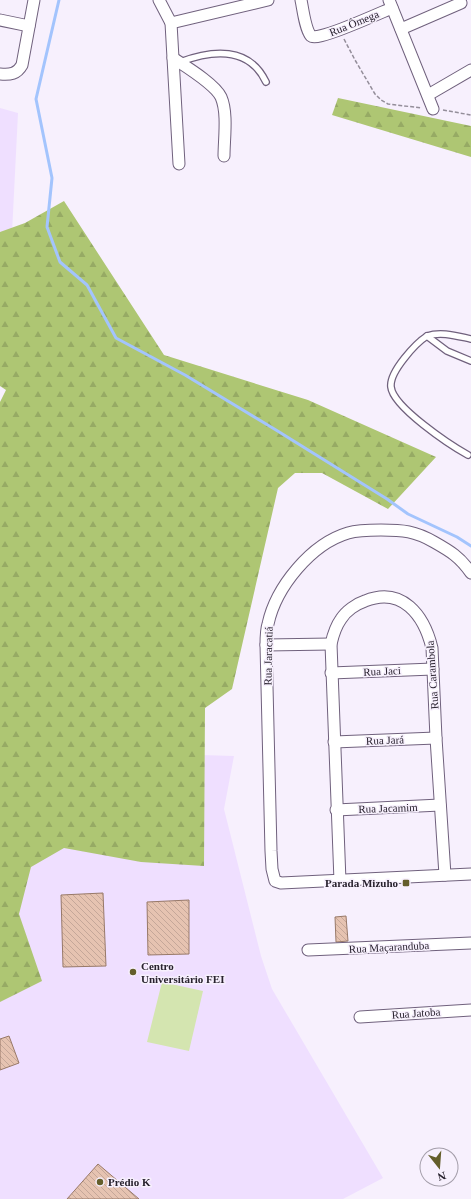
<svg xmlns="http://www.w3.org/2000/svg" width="471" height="1199" font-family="Georgia,serif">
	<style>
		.built { fill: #efdfff }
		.grass { fill: #d4e5b0 }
		.forest { fill: url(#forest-firs) }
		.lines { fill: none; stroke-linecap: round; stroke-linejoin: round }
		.stream { stroke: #a3c4fd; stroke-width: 3 }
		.building { fill: url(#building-back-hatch); stroke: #987968 }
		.lane-casing { stroke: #70617d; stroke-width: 8 }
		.street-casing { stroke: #70617d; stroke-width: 13 }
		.path { stroke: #948e9a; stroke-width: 1.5; stroke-dasharray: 4 2; stroke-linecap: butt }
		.lane { stroke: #fff; stroke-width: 5.5 }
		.street { stroke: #fff; stroke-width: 11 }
		.poi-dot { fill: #645e2b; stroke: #f7f0fd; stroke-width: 1.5 }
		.labels { text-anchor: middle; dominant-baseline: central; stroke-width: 3; stroke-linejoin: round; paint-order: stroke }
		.street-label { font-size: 11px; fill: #28222e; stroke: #f7f0fd }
		.poi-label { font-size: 11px; font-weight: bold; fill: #28222e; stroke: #f7f0fd; text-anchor: start }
	</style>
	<defs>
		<pattern id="forest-firs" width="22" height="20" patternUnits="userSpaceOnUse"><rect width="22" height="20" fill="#aec673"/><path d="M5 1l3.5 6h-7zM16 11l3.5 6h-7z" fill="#96aa64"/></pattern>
		<pattern id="building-back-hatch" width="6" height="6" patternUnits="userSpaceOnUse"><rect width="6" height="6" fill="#e6c3b1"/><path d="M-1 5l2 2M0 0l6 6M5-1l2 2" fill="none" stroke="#c5a799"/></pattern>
	</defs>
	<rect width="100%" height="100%" fill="#f7f0fd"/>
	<!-- built -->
	<g class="built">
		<polygon points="0,108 18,113 7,333 0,374"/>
		<polygon points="0,749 234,756 224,809 261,956 272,989 383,1178 343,1199 0,1199"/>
	</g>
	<!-- grass -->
	<polygon class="grass" points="162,982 203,991 189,1051 147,1042"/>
	<!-- forest -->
	<g class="forest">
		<polygon points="338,98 471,126 471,157 332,115"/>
		<polygon points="64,201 164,355 308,400 436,457 388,509 322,473 295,473 278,488 232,689 205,708 204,866 141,862 64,848 31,867 19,914 42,981 0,1002 0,402 6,390 0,386 0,232 25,223"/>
	</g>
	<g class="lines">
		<!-- stream -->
		<polyline class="stream" points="59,0 36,99 52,178 47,227 60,262 87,285 116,338 185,375 276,430 387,499 408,514 457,537 471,546"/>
	</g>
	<!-- building -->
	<g class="building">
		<polygon points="103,893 106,966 63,967 61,895"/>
		<polygon points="189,900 189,954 148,955 147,902"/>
		<polygon points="346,916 348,941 336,942 335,917"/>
		<polygon points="9,1036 19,1063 0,1070 0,1039"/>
		<polygon points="98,1164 139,1199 67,1199"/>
	</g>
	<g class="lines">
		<defs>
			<g id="lane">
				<path d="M180,62C212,50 249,46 266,82"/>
				<polyline points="427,336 447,351 471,361"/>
				<path d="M468,455C450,445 393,407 391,387C389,372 416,343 427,336C441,331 457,336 471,339"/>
			</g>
			<g id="street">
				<polyline points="159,0 171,23 179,164"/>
				<path d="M301,0C303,9 305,29 311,36C317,42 382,12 392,8"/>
				<polyline points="389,0 433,109"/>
				<polyline points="0,20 29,26"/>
				<polyline points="171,23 268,0"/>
				<polyline points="401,29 461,3"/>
				<path d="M173,58C185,66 215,84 221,97C228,113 224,139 224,156"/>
				<path d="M0,74C10,75 17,74 22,65L34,0"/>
				<polyline points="428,95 471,70"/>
				<path d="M471,573C460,557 450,551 434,542C415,531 403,530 381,530C371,530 358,530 348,533C311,544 276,587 268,624C266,630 266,638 266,645L271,851L272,869L275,881L281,883L471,874"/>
				<polyline points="266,645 331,644"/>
				<polyline points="331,673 433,669"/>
				<polyline points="334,742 436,738"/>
				<polyline points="336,810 440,805"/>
				<path d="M340,881L331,644C333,635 336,626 341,619C346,611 356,604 365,601C402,586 424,615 432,648L436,738L445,875"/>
				<polyline points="308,950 471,943"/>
				<polyline points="360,1017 471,1010"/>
			</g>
		</defs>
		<!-- lane casing -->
		<use href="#lane" class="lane-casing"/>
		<!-- street casing -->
		<use href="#street" class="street-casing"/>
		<!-- path -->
		<g class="path">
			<polyline points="344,39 355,60 375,94 381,100 388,104 422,108"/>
			<polyline points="443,110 471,115"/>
		</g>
		<!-- lane -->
		<use href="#lane" class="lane"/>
		<!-- street -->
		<use href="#street" class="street"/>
	</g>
	<!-- markers -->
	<g class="poi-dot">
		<rect x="402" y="879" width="8" height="8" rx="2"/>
		<circle cx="133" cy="972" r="4"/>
		<circle cx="100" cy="1182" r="4"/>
	</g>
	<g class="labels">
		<!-- street labels -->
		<g class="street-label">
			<text transform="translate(354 23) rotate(-22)">Rua Ômega</text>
			<text transform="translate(268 656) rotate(-89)">Rua Jaracatiá</text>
			<text transform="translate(382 671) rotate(-3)">Rua Jaci</text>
			<text transform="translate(432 675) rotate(-94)">Rua Carambola</text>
			<text transform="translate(385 740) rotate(-2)">Rua Jará</text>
			<text transform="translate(388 808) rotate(-2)">Rua Jacamim</text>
			<text transform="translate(389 947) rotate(-3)">Rua Maçaranduba</text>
			<text transform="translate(416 1013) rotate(-4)">Rua Jatoba</text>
		</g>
		<!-- poi labels -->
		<g class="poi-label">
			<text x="398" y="883" text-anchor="end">Parada Mizuho</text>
			<text x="141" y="966">Centro<tspan x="141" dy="13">Universitário FEI</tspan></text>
			<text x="108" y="1182">Prédio K</text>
		</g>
	</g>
	<!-- north arrow -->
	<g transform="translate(439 1167) rotate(163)"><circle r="19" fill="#f7f0fd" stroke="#a49eaa"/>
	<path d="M0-3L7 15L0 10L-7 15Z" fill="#645e2b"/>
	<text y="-6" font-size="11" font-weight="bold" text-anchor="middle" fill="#28222e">N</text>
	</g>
</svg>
